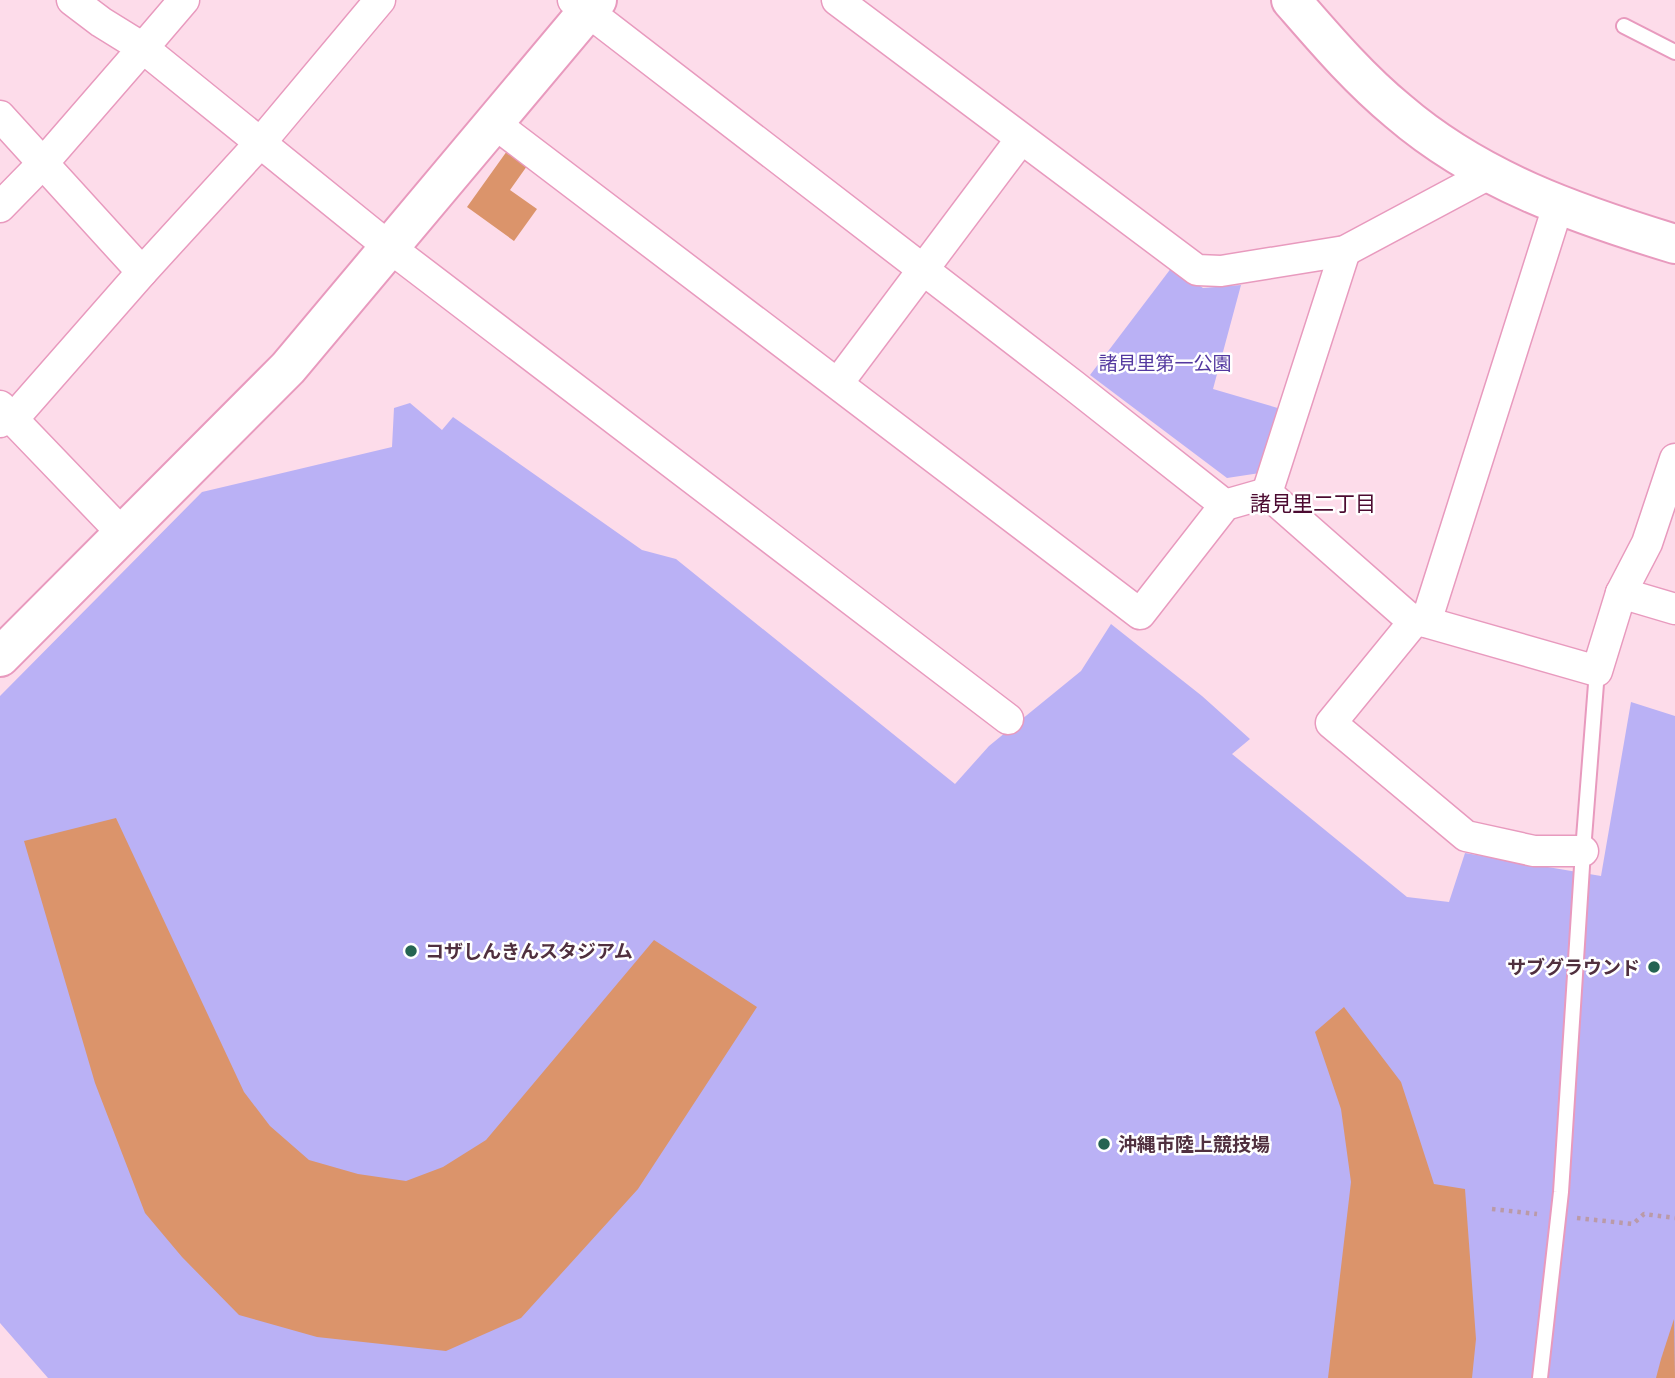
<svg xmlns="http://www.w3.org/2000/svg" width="1675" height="1378" font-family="'PT Sans','Noto Sans JP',sans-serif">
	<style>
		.park { fill: #bab1f5 }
		.building { fill: #db946b }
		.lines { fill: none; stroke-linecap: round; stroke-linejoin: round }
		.lane-casing { stroke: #e89abe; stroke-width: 18 }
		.street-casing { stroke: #e89abe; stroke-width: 33 }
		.secondary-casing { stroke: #e89abe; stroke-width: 42 }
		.path { stroke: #ba9aa8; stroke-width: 4.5; stroke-dasharray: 3.5 5; stroke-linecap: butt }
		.lane { stroke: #fff; stroke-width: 14 }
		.street { stroke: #fff; stroke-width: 30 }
		.secondary { stroke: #fff; stroke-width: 38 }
		.poi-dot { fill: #256452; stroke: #fff; stroke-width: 2.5 }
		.labels { text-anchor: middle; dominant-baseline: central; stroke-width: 5; stroke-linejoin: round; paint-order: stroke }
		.park-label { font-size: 19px; fill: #53389f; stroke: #fff }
		.poi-label { font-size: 19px; font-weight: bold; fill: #50303f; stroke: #fff; text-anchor: start }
		.neighbourhood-label { font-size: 21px; fill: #4c0b31; stroke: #fff }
	</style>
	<rect width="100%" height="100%" fill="#fddcea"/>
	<!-- park -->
	<g class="park">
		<polygon points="1172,267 1203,288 1241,285 1213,389 1281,409 1260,473 1227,478 1090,375"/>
		<polygon points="410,403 442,430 453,417 642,550 676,559 955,784 989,746 1081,671 1111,624 1202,696 1250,739 1232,754 1407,897 1449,902 1465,853 1601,876 1631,702 1675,716 1675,1378 48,1378 0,1323 0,696 202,492 392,447 394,408"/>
	</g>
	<!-- building -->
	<g class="building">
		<polygon points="507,151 527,166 510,190 537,209 514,241 467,207"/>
		<polygon points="116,818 244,1092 270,1126 309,1160 358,1174 406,1181 443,1167 486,1140 654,940 757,1007 638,1189 521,1318 446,1351 317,1337 239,1315 182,1257 145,1213 95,1083 24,841"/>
		<polygon points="1344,1007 1401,1082 1434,1184 1465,1189 1476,1339 1472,1378 1328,1378 1351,1182 1341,1109 1315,1032"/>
		<polygon points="1674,1319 1675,1378 1656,1378 1661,1359"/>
	</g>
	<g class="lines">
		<defs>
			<g id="lane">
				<polyline points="1624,26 1675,52"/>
				<polyline points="1540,1378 1561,1192 1583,851 1597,671"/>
			</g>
			<g id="street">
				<polyline points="184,0 143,48 389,247 1008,719"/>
				<polyline points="573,0 1073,385 1225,505"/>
				<polyline points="837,0 1197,270 1221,271 1345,251 1489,174"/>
				<polyline points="0,116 142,272"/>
				<polyline points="494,123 1140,614 1225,505 1267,493"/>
				<polyline points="0,207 44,162 143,48 101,22 72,0"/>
				<polyline points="838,383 1021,139"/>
				<polyline points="0,406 123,534"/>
				<polyline points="0,422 20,411 142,272 261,142 380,0"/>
				<polyline points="1267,493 1408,617 1597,671 1621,593 1647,543 1675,459"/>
				<polyline points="1267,493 1345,251"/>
				<polyline points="1621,593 1675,609"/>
				<polyline points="1416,619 1331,723 1466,836 1534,851 1583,851"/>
				<polyline points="1426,622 1558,206"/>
			</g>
			<g id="secondary">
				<path d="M1291,0C1325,39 1358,78 1398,111C1478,180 1576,214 1675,244"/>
				<polyline points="0,657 288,368 597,0"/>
			</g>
		</defs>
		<!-- lane casing -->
		<use href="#lane" class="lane-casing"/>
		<!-- street casing -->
		<use href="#street" class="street-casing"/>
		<!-- secondary casing -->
		<use href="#secondary" class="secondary-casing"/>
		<!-- path -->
		<g class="path">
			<polyline points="1492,1209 1537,1214"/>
			<polyline points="1577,1218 1633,1224 1644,1214 1675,1218"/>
		</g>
		<!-- lane -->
		<use href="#lane" class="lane"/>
		<!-- street -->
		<use href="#street" class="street"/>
		<!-- secondary -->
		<use href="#secondary" class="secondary"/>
	</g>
	<!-- markers -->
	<g class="poi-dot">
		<circle cx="411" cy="951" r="7"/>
		<circle cx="1654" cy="967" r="7"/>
		<circle cx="1104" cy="1144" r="7"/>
	</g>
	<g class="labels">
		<!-- park labels -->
		<g class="park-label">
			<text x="1165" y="363">諸見里第一公園</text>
		</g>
		<!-- poi labels -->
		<g class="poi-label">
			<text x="425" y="951">コザしんきんスタジアム</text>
			<text x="1640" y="967" text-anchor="end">サブグラウンド</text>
			<text x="1118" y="1144">沖縄市陸上競技場</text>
		</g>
		<!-- neighbourhood labels -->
		<g class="neighbourhood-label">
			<text x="1313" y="503">諸見里二丁目</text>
		</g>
	</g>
</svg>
